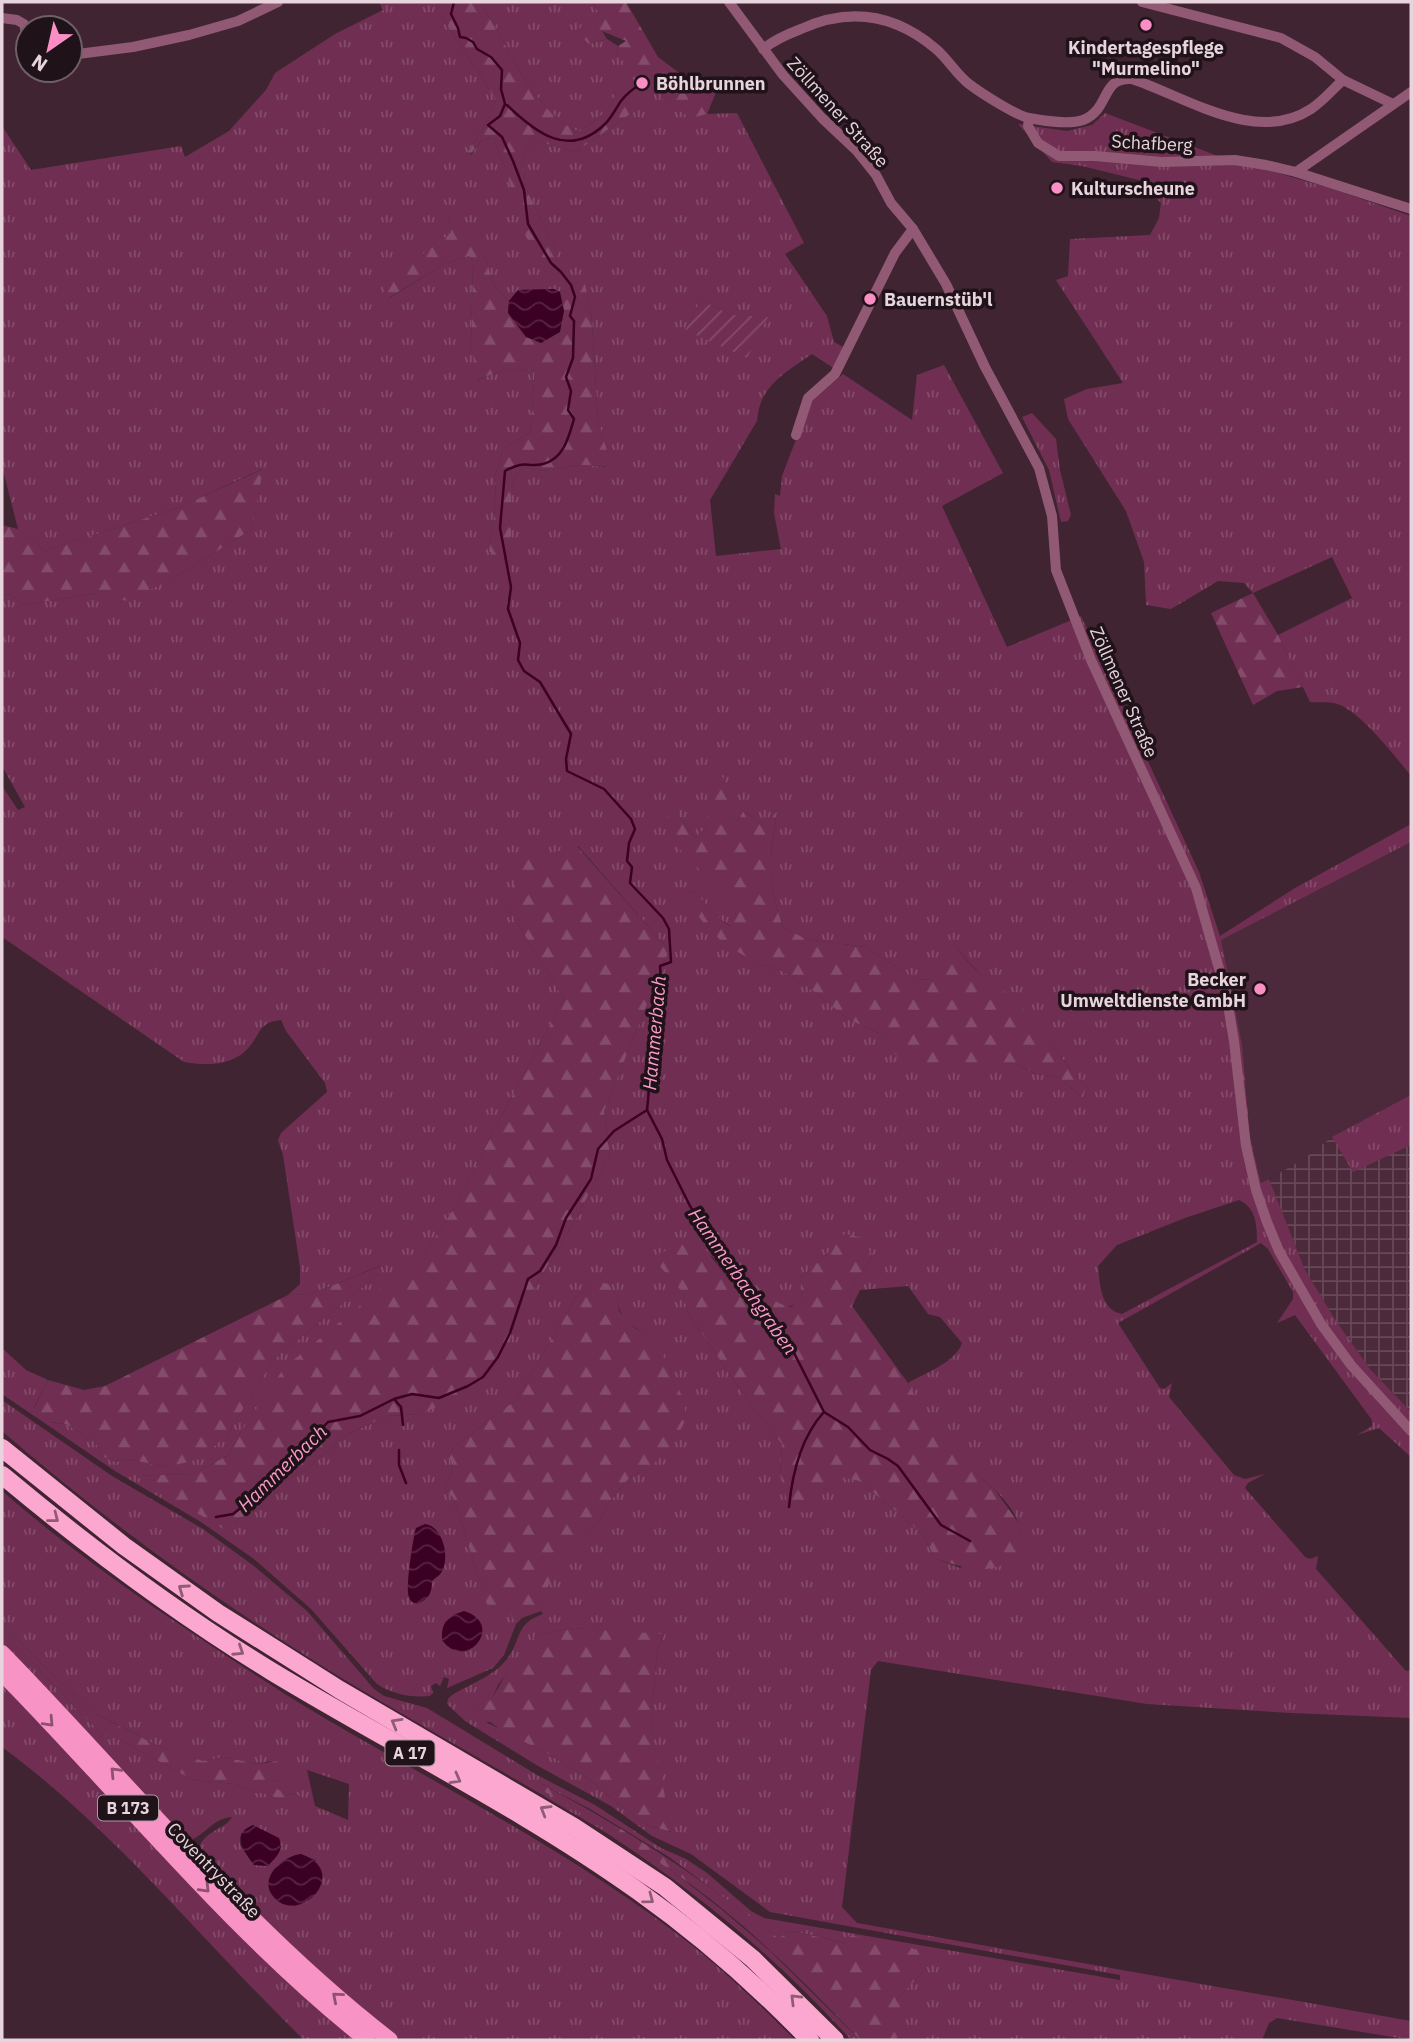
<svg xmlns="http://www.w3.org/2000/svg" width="1413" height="2042" font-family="'IBM Plex Sans',sans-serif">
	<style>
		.built { fill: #4d2a3b }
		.industrial { fill: url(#industrial-grid) }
		.grass { fill: url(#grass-tufts); fill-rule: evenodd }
		.forest { fill: url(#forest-firs) }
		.garden { fill: url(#garden-furrows) }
		.water { fill: url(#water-waves) }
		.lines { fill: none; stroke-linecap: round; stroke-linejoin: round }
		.stream { stroke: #3c0024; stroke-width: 2.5 }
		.minor { stroke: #925975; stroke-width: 10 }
		.trunk { stroke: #f893c6; stroke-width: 16 }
		.motorway { stroke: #fca7d0; stroke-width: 18 }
		.oneway { stroke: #8e5c74 }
		.oneway2 { stroke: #8c526f }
		.poi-dot { fill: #fb8fc5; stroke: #1f1218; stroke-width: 2.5 }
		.labels { text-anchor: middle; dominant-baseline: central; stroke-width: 7; stroke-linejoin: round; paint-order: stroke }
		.shield { fill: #1f1218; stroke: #ab9aa1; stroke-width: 2 }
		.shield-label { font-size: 16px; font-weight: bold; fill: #e7d4dc }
		.poi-label { font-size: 18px; font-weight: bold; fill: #e7d4dc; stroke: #1f1218; text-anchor: start }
		.street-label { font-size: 18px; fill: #e7d4dc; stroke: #1f1218 }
		.water-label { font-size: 19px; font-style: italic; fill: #fa9bca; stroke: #1f1218 }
	</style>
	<defs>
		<pattern id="industrial-grid" width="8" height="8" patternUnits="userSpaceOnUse" patternTransform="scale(1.75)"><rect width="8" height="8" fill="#4d2a3b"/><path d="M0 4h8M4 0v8" fill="none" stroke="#674857"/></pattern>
		<pattern id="grass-tufts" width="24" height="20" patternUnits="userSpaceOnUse" patternTransform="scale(1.75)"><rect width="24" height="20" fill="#702f52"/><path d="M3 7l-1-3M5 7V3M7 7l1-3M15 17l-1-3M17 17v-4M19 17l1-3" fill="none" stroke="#844c6a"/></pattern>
		<pattern id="forest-firs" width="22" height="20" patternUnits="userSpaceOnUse" patternTransform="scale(1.75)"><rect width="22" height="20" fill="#702f52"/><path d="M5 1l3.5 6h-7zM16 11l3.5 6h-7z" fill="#844c6a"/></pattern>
		<pattern id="garden-furrows" width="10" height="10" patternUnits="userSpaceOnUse" patternTransform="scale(1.75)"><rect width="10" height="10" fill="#702f52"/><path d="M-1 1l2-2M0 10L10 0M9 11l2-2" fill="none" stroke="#844c6a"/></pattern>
		<pattern id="water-waves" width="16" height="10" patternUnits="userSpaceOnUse" patternTransform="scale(1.75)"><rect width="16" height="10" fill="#3c0024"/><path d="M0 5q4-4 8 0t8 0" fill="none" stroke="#582443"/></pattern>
	</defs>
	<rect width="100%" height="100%" fill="#402432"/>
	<!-- built -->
	<polygon class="built" points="1411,842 1411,1095 1332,1137 1305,1158 1261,1183 1250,1137 1246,1086 1221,940"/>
	<!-- industrial -->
	<polygon class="industrial" points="1411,1095 1411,1412 1370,1369 1336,1321 1305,1270 1269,1179 1305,1158 1332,1137"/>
	<!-- grass -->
	<g class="grass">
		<path d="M379,2H432L496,100L484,127L467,153L471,155L483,138L494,139L506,170L557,253L526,188L522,157L532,140L576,152L633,112L616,93L608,110L579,132C527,107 511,45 479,2H592L599,13L591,20L589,44L607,39L618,46L616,55L647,67L665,102L691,117L707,114L737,113L804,243L785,254L827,316L834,342L845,348L835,369L812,354C786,372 759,386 757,421L710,500L716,556L781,549L774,513L775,494L780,496L782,476L810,403L843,374L912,420L917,375L944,365L1003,473L942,506L1007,647L1081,616L1199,872L1220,936L1295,888L1411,824V842L1221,940L1242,1045L1250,1137L1261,1183L1269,1179L1305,1270L1336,1321L1370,1369L1411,1412V1457L1379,1428L1357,1435L1372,1426V1420L1295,1315L1277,1323L1293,1299V1292L1268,1249L1261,1243L1118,1323L1160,1388L1164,1389L1172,1383L1169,1397L1234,1475L1245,1479L1265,1474L1248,1483L1245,1488L1305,1557L1310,1559L1318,1556L1316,1569L1406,1671L1411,1670V1718L1292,1713L1147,1704L878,1661L871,1670L842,1907L857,1923L1411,2021V2040L1277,2018L1269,2023L1262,2040H892L899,2035L896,2000L926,1969L849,1936L847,1943L792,1931L778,1938L669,1857L590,1809L534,1780L671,1870L721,1909L770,1951L860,2040H851C781,1962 702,1896 614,1838C600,1828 584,1820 569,1811C493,1765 416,1723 340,1677C221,1604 108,1523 2,1431V1400L112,1476L203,1529L254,1566L307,1611L374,1689L384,1696L427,1708L537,1775L595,1805L661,1848L686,1859L707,1873L751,1911L764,1918L1120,1980V1975L770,1912L691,1854L652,1836L611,1806L538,1766L465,1721L447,1704L448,1699L452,1695C470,1684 494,1676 507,1659C522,1640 514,1624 543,1614L541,1611L550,1576L601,1518L611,1500L630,1477L645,1470V1333C631,1326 619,1316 617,1300L594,1282L575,1299L517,1399L457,1444L449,1455L453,1469L445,1489L453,1498L482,1587L493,1609L500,1603L508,1610L516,1624L504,1655L493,1668L447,1688L449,1679L444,1677L440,1686L436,1683L431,1686L433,1693L430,1696C411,1698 392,1694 377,1684L311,1609L254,1559L201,1522L115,1471L2,1394V1348L26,1370L48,1380L34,1408L54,1423L66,1424L95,1442L104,1457L116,1462L128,1459L166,1467L227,1435L274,1359L380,1273V1266L311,1294L288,1295L300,1284V1267L283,1155L278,1140L281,1133L327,1092L325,1083L286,1031L281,1020C260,1022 261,1032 250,1046C234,1066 207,1066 184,1062L2,937V786L18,810L25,807L2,766V594L11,595L24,605L92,594L128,600L181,574L252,529L262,469L180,507L45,551L18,529L2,466V126L31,170L181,146L185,157L229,131L266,90L275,73L335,34L383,10ZM449,215L485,255L494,286L509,301L518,290L554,289L560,292L585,284L592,321L598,422L608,453V467C600,467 592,465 584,465C563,465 547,476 526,467L516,474L511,487V547L503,562L489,551L496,501L495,476L503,448L530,433L535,371L506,369L478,380L471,345L473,262L469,256L444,264L388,299L451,233ZM701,300L731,315L685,330ZM707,794L730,817L739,820L743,811L762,823L777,813C769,860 767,882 783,927L806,939L865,947L915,979L931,980L943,969L956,947C979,976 1008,998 1033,1024C1053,1044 1067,1067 1086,1087L1083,1098L1058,1077L1036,1074L1014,1063L987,1064L899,1058L880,1034L848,1019L807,986L782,971L757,963L685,898L693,890L719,919L731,926L736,914L732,902L675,810L695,838L707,826ZM578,846L669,950L604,1111L610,1155L570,1229L532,1291L421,1414L387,1416L348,1434L307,1469L273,1488L253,1511L233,1522L138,1476L192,1474L229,1455L240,1433L368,1301L425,1252L457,1204L487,1143L564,999L508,908ZM1239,1200C1256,1208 1257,1224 1257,1242L1122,1314C1100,1310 1100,1283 1098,1266L1117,1245L1185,1218ZM687,1244L713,1257L731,1282L741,1285L740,1261C751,1279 777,1322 802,1300L800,1278L828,1253L872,1256L849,1292L852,1306L860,1290L908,1286L928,1314L940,1317L962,1343C955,1363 925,1373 908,1383C917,1400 926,1426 938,1440C962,1468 1019,1495 1021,1537L960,1568L935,1558L923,1535L896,1511L859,1481L837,1475L824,1490L780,1474L782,1444L746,1398L688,1313L683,1293L658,1263ZM574,1628L664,1635L657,1650L651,1726L671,1832L646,1825L586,1777L545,1752L472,1715L473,1711L491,1701L498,1685L536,1635Z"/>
		<path d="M1105,113L1218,156L1330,188L1411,216V776C1397,758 1358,709 1337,704C1329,701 1318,703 1310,702L1278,635L1352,598L1332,557L1253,593L1244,583L1218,581L1171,609L1146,605L1144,562L1126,511L1068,419L1064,399L1087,389L1123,383L1056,280L1068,276L1070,239L1150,235L1159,218L1161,203L1139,180L1082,166L1052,162L1018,124L1067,131L1092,125Z"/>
		<polygon points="1032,413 1056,439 1060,470 1071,515 1068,521 1061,522 1049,470 1022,417"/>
		<polygon points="1411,1095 1411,1145 1353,1172 1332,1137"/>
		<path d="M2,1491C64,1545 132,1593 201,1639C242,1666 283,1694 326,1719C451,1792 580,1857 694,1947C730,1976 763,2008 795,2040H401L294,1951L202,1857L199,1848C205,1830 226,1829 232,1817C214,1818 207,1833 191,1840L182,1837L2,1645V1630L80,1713L108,1738H117L193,1780L236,1784L256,1793H264L281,1800H302L298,1795L286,1794L266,1783L271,1780L281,1782L270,1761L258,1764L223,1757L203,1761L188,1757L160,1747L95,1713L53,1675L2,1624ZM307,1770L349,1784L348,1820L315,1806ZM241,1834L282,1846L268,1866L254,1865L240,1845ZM300,1854L316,1860L296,1906L277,1901Z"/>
		<path d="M2,1682L358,2040H304C203,1942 116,1831 2,1747Z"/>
	</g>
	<!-- forest -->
	<g class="forest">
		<path d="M432,2H479C511,45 527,107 579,132L608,110L616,93L628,86L638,96L633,112L576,152L532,140L522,157L526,188L557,253L552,265H542L524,233L506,170L494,139L483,138L470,155L467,153L484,127L496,100Z"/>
		<polygon points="592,2 626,2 658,57 686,78 719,85 707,114 691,118 665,102 647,67 630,67 616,55 618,46 626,41 602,31 607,39 589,44 576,31 599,13"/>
		<path d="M449,215L470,230L485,255L494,286L509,301L508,313L564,311L560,292L585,283L592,321L598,422L608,453V467C600,466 592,465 584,465C563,465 547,476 526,467L516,474L511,487V547L503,563L489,551L496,501L495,476L503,448L530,433L535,371L506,369L477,380L471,345L473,262L469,256L444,264L387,299L382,284L451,233Z"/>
		<polygon points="263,469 252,529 181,574 128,601 92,594 24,605 11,595 2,594 2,525 18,529 45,551 180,507"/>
		<polygon points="1253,593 1278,635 1303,687 1277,691 1253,705 1211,613"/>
		<path d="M716,769C729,783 734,799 730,817L739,820L743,811L762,823L777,812C769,859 767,882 783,927L806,939L865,947L915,979L931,980L942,969L940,950L956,947C966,960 977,972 990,982C999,989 1010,993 1017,1001C1041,1029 1061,1060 1086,1087L1083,1098L1058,1077L1036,1074L1014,1063L958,1069L920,1068L898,1058L880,1034L848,1019L807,986L782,971L757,963L724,944L703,922L685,898L693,890L719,919L730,926L736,914C724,885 696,871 678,847C672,839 671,824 668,815L675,810L695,838L707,826V794Z"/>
		<polygon points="577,846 669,950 604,1111 610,1155 570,1229 532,1291 496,1370 463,1395 421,1414 387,1416 348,1434 307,1469 273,1488 253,1511 233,1522 230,1533 136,1476 192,1474 229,1455 240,1433 284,1368 425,1252 457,1204 487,1143 564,999 508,908 518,862"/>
		<path d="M845,1234L864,1238L872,1256L849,1292L852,1306L908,1383L938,1440L995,1490L1020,1525L1021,1537L1026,1548C998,1578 970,1571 935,1558L923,1535L896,1511L859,1481L837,1476L824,1490L818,1507L804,1514L787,1501L780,1474L782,1444L746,1398L688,1313L683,1293L658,1264L655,1255L691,1241L705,1249L731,1282L741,1284L739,1259C752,1281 764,1301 791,1307L802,1300L800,1278L828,1253L832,1242Z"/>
		<path d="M381,1266L380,1273L274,1359L227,1435L200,1459L166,1467L128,1459L116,1462L104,1457L95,1442L66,1424C52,1423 42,1420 34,1409L48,1380L84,1390L105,1386L288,1295L311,1294Z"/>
		<polygon points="594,1282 610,1284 617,1300 619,1311 635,1328 645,1333 665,1359 685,1403 685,1421 670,1450 645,1470 630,1477 611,1500 601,1518 551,1576 541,1611 522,1618 516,1624 508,1610 501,1604 493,1609 479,1594 482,1587 453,1498 445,1489 453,1469 449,1455 457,1444 517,1399 575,1299"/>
		<polygon points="2,1624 53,1675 95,1713 127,1730 160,1747 203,1761 223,1757 258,1764 276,1761 292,1771 291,1780 281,1782 271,1780 267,1783 286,1794 298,1795 302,1800 281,1800 264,1793 256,1793 236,1784 193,1780 117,1738 108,1738 80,1713 2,1630"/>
		<polygon points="574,1628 664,1634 657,1650 651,1726 672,1832 646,1825 586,1777 545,1752 502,1731 490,1722 475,1722 471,1715 473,1711 491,1700 513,1662 536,1635"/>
		<path d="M534,1780C621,1825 701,1878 778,1938L792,1931L846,1943L849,1935L923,1951L926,1969L896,2000L904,2007L899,2036L892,2040H860C802,1979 740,1917 669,1869C625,1839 578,1812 532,1784Z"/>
	</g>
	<!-- garden -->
	<polygon class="garden" points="701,300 731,315 768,317 747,358 685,330"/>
	<!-- water -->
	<g class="water">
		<polygon points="554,289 560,292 564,311 560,332 541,343 526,337 508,313 509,301 518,290"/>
		<path d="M425,1524C443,1526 451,1559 441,1573C440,1575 434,1579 432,1581C432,1593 429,1599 417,1604C412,1602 411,1602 409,1597C405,1589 413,1538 416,1528Z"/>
		<path d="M464,1611C506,1624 466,1673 442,1640C441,1622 448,1616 464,1611Z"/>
		<path d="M253,1825L279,1838C284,1851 277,1856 268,1866L254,1865C244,1851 230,1834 253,1825Z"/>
		<path d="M301,1854C353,1872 297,1929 272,1895C259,1877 283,1856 301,1854Z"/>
	</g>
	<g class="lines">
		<!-- stream -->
		<g class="stream">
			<path d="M507,105C536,133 569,159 605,124C612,117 616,108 621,101C627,93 634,88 642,83"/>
			<polyline points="647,1110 662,1139 667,1160 690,1206 736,1275 763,1305 788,1341 824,1412 848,1427 870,1450 888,1459 898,1466 941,1525 970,1541"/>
			<polyline points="394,1399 401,1407 403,1425"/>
			<polyline points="399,1450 399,1465 406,1483"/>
			<path d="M789,1507C792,1475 801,1438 823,1413"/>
			<path d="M216,1517L233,1514L257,1495L328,1422L360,1416L394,1399L412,1394L439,1398L468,1386L483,1377L498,1357L510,1333L528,1279L540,1271L556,1245L566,1218L591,1179L598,1149L614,1131L647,1110C649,1095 649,1081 650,1066C652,1032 663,1000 660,966L671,962L669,929L663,918L630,883L632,867L627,861L629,843L635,829L631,819L604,789L567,771L566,759L571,734L540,682L524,671L518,660L520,643L508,609L511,587L500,528L505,471C527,459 525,468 543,464C564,459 569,436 574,419L568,410L571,391L566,377L573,358L574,321L570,316L575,297L571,285L561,272L551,263L528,224L524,190L513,161L502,137L488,125L500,116L505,104L501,89L502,70L491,57L477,49L473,42L466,38L460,37L458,28L451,14L454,2"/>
		</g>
		<!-- minor -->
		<g class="minor">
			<polyline points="729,2 783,75 822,118 856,150 876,175 891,203 913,229 946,284 985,367 1039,468 1052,516 1056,570 1091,660 1196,888 1226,993 1234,1041 1246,1146 1256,1190 1267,1222 1279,1251 1321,1324 1351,1365 1411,1431"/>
			<polyline points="1142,2 1281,38 1315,57 1343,80 1393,104"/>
			<polyline points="2,18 17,20 24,24 28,40"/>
			<path d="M763,49C774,40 788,34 801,29C850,7 895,14 936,49C948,59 956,74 969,84C981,93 1015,115 1029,118C1045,121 1068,125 1083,120C1111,109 1100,77 1132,79C1186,97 1256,145 1311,109C1323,101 1333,89 1343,80"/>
			<polyline points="70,55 133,47 189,35 238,21 278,2"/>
			<polyline points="1029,118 1028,126 1038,143 1059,156 1095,156 1162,162 1235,160 1266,165 1296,172 1411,209"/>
			<polyline points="1296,172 1411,92"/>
			<polyline points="796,435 808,398 835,374 895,253 913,229"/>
		</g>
		<!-- trunk -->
		<g class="trunk">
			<path d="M2,1653C129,1783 245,1928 390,2040"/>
			<path d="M2,1673C123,1796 232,1933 367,2040"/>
		</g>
		<!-- motorway -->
		<g class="motorway">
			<polyline points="2,1448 124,1546 218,1613 340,1690 574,1827 665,1887 753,1959 835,2040"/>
			<path d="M2,1475C87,1546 176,1613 271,1671C393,1745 522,1808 638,1891C700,1935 757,1985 810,2040"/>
		</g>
	</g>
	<!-- one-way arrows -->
	<defs><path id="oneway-chevron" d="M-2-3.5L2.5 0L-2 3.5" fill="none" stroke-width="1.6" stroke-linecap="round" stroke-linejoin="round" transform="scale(1.75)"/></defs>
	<g class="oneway">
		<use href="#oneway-chevron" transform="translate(54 1518) rotate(38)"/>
		<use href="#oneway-chevron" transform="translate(183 1589) rotate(-145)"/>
		<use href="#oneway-chevron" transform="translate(239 1651) rotate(33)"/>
		<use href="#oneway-chevron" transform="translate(396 1723) rotate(-150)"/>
		<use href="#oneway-chevron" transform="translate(456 1779) rotate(29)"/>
		<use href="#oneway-chevron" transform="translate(545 1810) rotate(-149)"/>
		<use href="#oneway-chevron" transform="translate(649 1899) rotate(37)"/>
		<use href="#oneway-chevron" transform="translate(795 1999) rotate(-135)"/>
	</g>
	<g class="oneway2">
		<use href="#oneway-chevron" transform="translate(49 1722) rotate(47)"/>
		<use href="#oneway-chevron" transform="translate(115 1772) rotate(-133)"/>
		<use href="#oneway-chevron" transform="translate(205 1888) rotate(46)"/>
		<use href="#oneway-chevron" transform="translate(337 1997) rotate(-139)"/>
	</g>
	<!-- markers -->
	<g class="poi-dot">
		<circle cx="1146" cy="25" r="7"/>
		<circle cx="642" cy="83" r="7"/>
		<circle cx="1057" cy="188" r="7"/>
		<circle cx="870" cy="299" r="7"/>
		<circle cx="1260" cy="989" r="7"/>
	</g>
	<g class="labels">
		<!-- shield labels -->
		<g class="shield">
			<rect x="385.5" y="1740.5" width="49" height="25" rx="5"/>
			<rect x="98" y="1795.5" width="60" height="25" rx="5"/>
		</g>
		<g class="shield-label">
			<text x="410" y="1753">A 17</text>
			<text x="128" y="1808">B 173</text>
		</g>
		<!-- poi labels -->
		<g class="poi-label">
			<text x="1146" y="47" text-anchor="middle">Kindertagespflege<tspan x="1146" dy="21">"Murmelino"</tspan></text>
			<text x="656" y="83">Böhlbrunnen</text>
			<text x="1071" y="188">Kulturscheune</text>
			<text x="884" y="299">Bauernstüb'l</text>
			<text x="1246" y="979" text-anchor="end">Becker<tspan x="1246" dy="21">Umweltdienste GmbH</tspan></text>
		</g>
		<!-- street labels -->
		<g class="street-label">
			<text transform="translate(838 112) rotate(48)">Zöllmener Straße</text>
			<text transform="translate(1152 143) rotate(3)">Schafberg</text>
			<text transform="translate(1124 692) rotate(66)">Zöllmener Straße</text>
			<text transform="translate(214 1870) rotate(46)">Coventrystraße</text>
		</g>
		<!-- water labels -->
		<g class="water-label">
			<text transform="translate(654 1033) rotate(-85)">Hammerbach</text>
			<text transform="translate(743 1281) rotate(55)">Hammerbachgraben</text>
			<text transform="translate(282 1468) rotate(-44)">Hammerbach</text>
		</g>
	</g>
	<!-- border -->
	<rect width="1413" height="2042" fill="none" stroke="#e7d4dc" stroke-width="7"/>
	<!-- north arrow -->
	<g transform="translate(49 49) rotate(214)"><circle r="33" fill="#1f1218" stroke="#6f6066" stroke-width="2"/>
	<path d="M0-5L12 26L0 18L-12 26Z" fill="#fb8fc5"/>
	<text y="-10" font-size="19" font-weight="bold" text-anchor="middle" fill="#e7d4dc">N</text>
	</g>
</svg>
